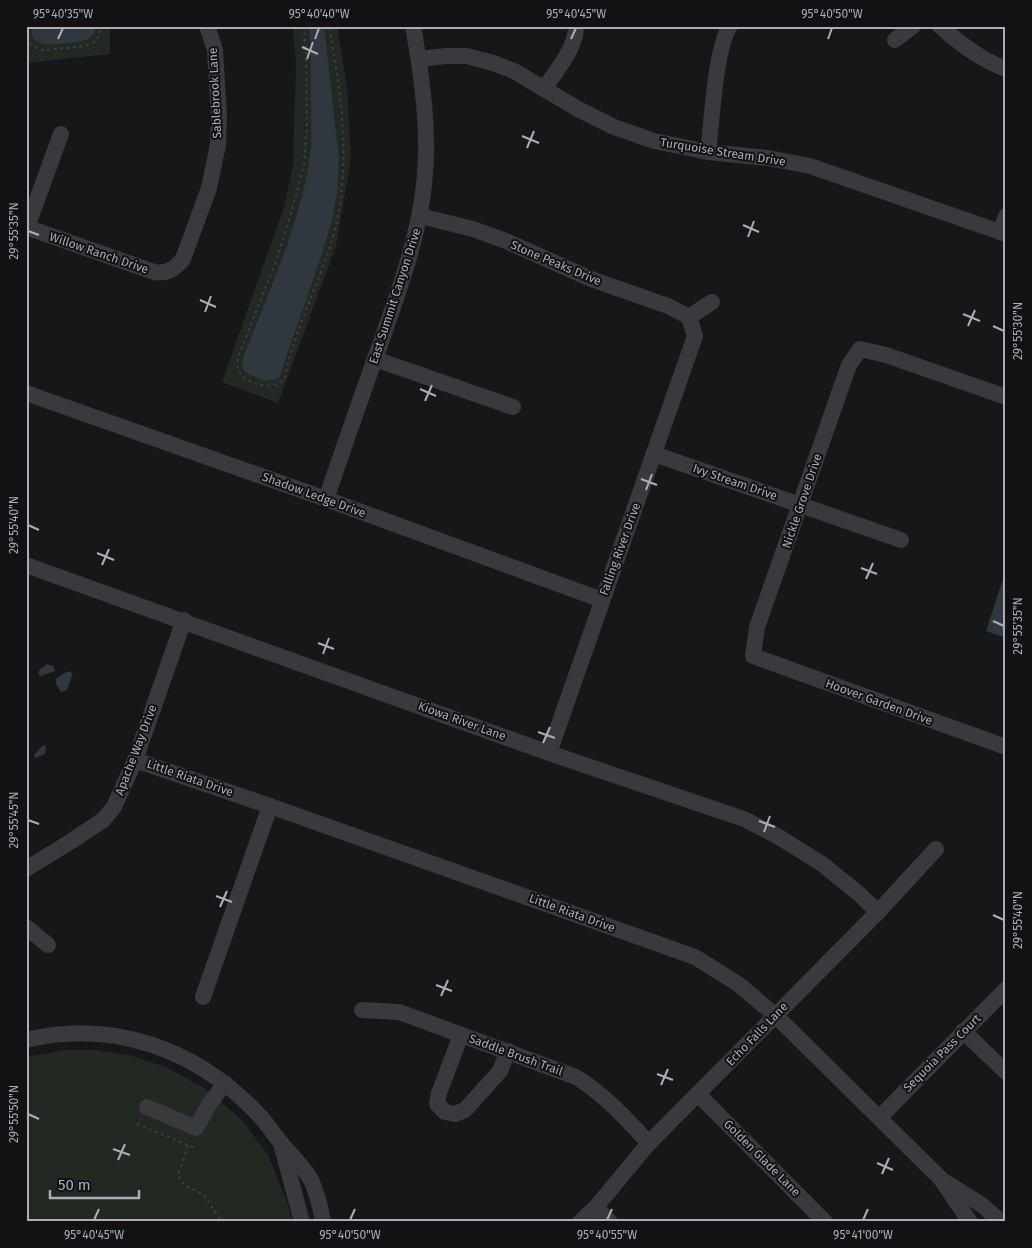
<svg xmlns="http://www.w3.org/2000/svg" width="1032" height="1248" font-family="'Fira Sans',sans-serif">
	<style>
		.green { fill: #222923 }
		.water { fill: #30373e }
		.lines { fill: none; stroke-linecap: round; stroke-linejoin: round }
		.path { stroke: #3f4045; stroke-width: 2; stroke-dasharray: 2.5 4; stroke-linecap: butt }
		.minor { stroke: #39393e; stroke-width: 16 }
		.ticks { fill: none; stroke: #abaeb8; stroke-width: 2 }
		.labels { text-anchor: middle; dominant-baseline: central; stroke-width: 4; stroke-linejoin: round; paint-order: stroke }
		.street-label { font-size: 12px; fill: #abaeb8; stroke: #121214 }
		.neatline { fill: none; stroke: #abaeb8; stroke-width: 2 }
		.ticks-label { font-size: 12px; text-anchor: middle; fill: #abaeb8 }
	</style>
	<rect width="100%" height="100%" fill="#171719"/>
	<!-- green -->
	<g class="green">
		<polygon points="26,26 110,26 110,54 26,63"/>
		<polygon points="293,26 337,26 347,87 351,159 336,246 278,403 222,382 284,207 293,166 296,63"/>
		<polygon points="66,1050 96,1050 129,1055 166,1067 203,1087 242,1120 268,1155 286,1199 292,1222 26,1222 26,1057"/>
	</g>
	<!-- water -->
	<g class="water">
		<path d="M32,26H96L94,33L87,40C76,42 44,48 36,41C31,37 32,32 32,26Z"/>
		<path d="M309,26H324L339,158L337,194L332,220L322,254L279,378L267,381L250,375L244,371L242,366L243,358C268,292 300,226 310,156C312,142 311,128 311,114C311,85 311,55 309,26Z"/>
		<polygon points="1006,570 1006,638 986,631"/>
		<polygon points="47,664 53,666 55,671 41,676 38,674 40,669"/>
		<polygon points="69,671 73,674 72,676 67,690 61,692 56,684 56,678"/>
		<polygon points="43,745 46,747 45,754 35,758 34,755"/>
	</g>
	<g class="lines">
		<!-- path -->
		<g class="path">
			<path d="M304,26L306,54L307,125L304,165L290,217L277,259L238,357C237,363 237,368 240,373C248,386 278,391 285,377C295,326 322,279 335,229C351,164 341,91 329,26"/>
			<path d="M26,31L30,44L38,49L43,50C55,48 86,49 95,41C100,37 100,32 100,26"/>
			<polyline points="137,1124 195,1148"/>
			<polyline points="188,1146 178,1175 184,1185 204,1195 222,1222"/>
		</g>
		<!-- minor -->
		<g class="minor">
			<path d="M940,26C960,44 981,60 1006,69"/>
			<polyline points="895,40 913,26"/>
			<polyline points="419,59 446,56 467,56 493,63 514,71 578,109 614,127 654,141 708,152 768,158 810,166 1006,234"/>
			<path d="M545,88C556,70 576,49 576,26"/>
			<path d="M708,152C712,122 715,49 730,26"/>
			<polyline points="420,216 473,229 506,241 591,279 668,306 689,317"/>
			<path d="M26,227L154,272C167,274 175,269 183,259L209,188L218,145L219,117L215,50L207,26"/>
			<polyline points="27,227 61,134"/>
			<polyline points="1000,232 1006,216"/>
			<polyline points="689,317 712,302"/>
			<polyline points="375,359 513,407"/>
			<polyline points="26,393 326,499 602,600"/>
			<polyline points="1006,397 886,355 860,349 849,365 757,627 753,656 1006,747"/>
			<polyline points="654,454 901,540"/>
			<path d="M326,499C344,447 362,394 381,342C399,290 418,239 424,185C430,134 422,77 413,26"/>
			<polyline points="26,565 549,753 744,819 779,837 822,864 858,893 878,912"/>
			<polyline points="549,753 695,336 689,317"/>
			<polyline points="135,760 270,806 695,957 738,984 775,1015 941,1179 970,1222"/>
			<polyline points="26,869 70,842 103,820 114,807 135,760 184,620"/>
			<polyline points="26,927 48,945"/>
			<polyline points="203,997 270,806"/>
			<path d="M362,1010L399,1012L576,1077C604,1094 626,1119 649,1143"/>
			<polyline points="963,1031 1006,1072"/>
			<polyline points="461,1035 439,1093 437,1104 445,1112 455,1114 465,1110 500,1071 508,1051"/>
			<path d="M26,1040C113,1019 196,1049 257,1113C266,1122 273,1133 281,1143C290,1154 300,1163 308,1175C315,1185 321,1209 323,1222"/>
			<polyline points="698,1094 825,1222"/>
			<polyline points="147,1107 196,1128 208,1106 225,1083"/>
			<polyline points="879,1118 1006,989"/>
			<polyline points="282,1147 302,1222"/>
			<polyline points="947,1183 982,1205 1001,1222"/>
			<polyline points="596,1207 610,1222"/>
			<polyline points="580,1222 596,1207 649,1143 878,912 936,849"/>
		</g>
	</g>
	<!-- ticks -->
	<path class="ticks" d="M58,39L63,28M315,39L319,28M571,39L576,28M828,39L832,28M302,47L318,54M307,59L313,42M522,136L539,143M527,148L534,131M743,225L759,232M28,231L39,235M748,237L754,221M200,300L216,307M205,312L211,296M963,314L980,321M968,326L975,310M993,326L1004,331M420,389L436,396M425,401L432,385M641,479L657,485M646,490L652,474M28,525L39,530M97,553L114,560M102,565L109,549M861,568L877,574M866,579L873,563M993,621L1004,626M318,643L334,649M323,654L329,638M538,732L555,738M543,743L550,727M28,820L39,824M759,821L775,827M764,832L770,816M216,896L232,902M220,907L227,891M993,915L1004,920M436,985L452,991M441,996L448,980M657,1074L673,1080M661,1085L668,1069M28,1114L39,1119M113,1149L130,1155M118,1160L125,1144M877,1163L893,1170M882,1174L889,1158M94,1220L99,1209M350,1220L355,1209M607,1220L612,1209M863,1220L868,1209"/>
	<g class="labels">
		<!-- street labels -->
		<g class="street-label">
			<text transform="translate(215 93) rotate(-93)">Sablebrook Lane</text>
			<text transform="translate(723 152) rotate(9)">Turquoise Stream Drive</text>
			<text transform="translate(99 253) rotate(19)">Willow Ranch Drive</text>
			<text transform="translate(556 263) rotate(23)">Stone Peaks Drive</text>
			<text transform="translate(395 296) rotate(-72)">East Summit Canyon Drive</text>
			<text transform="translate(735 482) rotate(19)">Ivy Stream Drive</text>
			<text transform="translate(314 495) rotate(20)">Shadow Ledge Drive</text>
			<text transform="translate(802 501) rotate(-71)">Nickle Grove Drive</text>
			<text transform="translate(620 549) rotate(-70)">Falling River Drive</text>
			<text transform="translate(879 702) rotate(20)">Hoover Garden Drive</text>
			<text transform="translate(462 721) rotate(20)">Kiowa River Lane</text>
			<text transform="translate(136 750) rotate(-69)">Apache Way Drive</text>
			<text transform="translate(190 778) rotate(19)">Little Riata Drive</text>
			<text transform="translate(572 913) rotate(20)">Little Riata Drive</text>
			<text transform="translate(757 1034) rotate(-46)">Echo Falls Lane</text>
			<text transform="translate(942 1053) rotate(-45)">Sequoia Pass Court</text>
			<text transform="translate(516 1055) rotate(20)">Saddle Brush Trail</text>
			<text transform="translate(762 1158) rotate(45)">Golden Glade Lane</text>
		</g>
	</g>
	<!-- border -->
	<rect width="1032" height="1248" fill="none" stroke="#121214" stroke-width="55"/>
	<!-- scale -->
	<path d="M50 1190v8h89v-8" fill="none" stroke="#abaeb8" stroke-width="2.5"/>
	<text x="58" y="1190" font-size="15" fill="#abaeb8" stroke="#121214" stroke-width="4" paint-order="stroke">50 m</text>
	<rect x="28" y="28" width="976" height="1192" class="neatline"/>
	<g class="ticks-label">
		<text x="63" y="18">95°40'35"W</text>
		<text x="319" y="18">95°40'40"W</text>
		<text x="576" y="18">95°40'45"W</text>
		<text x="832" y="18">95°40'50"W</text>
		<text transform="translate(14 231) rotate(-90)" y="4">29°55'35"N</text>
		<text transform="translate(1018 331) rotate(-90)" y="4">29°55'30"N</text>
		<text transform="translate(14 525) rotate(-90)" y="4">29°55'40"N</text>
		<text transform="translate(1018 626) rotate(-90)" y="4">29°55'35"N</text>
		<text transform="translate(14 820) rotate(-90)" y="4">29°55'45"N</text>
		<text transform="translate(1018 920) rotate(-90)" y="4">29°55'40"N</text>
		<text transform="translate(14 1114) rotate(-90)" y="4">29°55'50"N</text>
		<text x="94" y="1239">95°40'45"W</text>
		<text x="350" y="1239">95°40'50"W</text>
		<text x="607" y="1239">95°40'55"W</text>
		<text x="863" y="1239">95°41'00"W</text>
	</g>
</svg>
